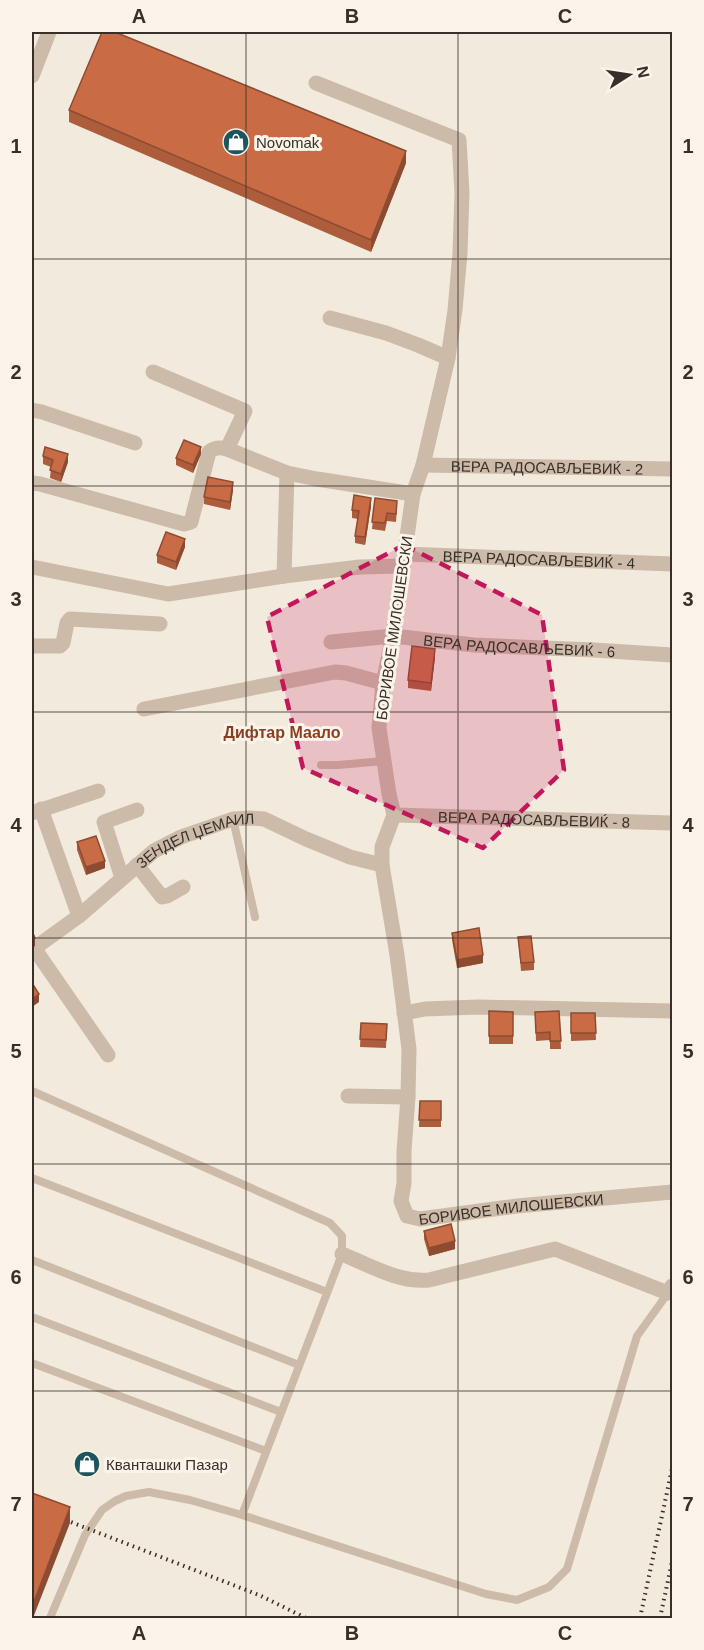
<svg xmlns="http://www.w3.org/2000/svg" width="704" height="1650" font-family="Helvetica,sans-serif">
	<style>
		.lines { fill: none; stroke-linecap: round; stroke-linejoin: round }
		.lane { stroke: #ccbba9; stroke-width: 8 }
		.street { stroke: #ccbba9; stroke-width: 15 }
		.rail { stroke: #392f29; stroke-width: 4; stroke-dasharray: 1.5 4.5; stroke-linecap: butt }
		.wall { fill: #ad5d3c }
		.shaded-wall { fill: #8d4c31 }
		.building { fill: #c96c46; stroke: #8d4c31; stroke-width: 1.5 }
		.marked { fill: #c2185b; fill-opacity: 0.2; stroke: #c2185b; stroke-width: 4.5; stroke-dasharray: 12 8; stroke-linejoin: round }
		.grid { fill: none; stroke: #392f29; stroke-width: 1.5; stroke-opacity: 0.55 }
		.labels { text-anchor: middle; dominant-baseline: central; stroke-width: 6; stroke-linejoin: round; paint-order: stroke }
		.poi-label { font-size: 15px; fill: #392f29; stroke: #faf4ea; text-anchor: start }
		.street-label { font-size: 15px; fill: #392f29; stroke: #faf4ea }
		.neighbourhood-label { font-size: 16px; font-weight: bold; fill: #8a3e20; stroke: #faf4ea }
		.neatline { fill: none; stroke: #392f29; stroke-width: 2 }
		.grid-label { font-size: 20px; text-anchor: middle; font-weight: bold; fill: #392f29 }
	</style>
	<rect width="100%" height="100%" fill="#f3eade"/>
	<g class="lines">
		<!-- lane -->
		<g class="lane">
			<polyline points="321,765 338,765 384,761"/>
			<polyline points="233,819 255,917"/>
			<polyline points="32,1091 330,1223 342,1236 342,1254 242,1515"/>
			<polyline points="32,1178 327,1292"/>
			<polyline points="32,1260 299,1365"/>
			<polyline points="32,1317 281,1412"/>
			<polyline points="32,1363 266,1451"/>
			<polyline points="50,1618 85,1535 102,1510 115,1501 126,1496 149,1492 190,1500 242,1515 486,1594 517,1600 549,1587 567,1569 637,1336 668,1293"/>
		</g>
		<!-- street -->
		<g class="street">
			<polyline points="32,76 49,32"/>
			<path id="s1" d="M316,83L459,140L462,193L460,253L455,310L448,358L423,465L413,494L393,636L383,683L379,728L389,794L394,815L382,847V865L397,955L409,1049L408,1097L404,1151V1183L401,1201L407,1216L420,1219L517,1206L672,1192"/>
			<polyline points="330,318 386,333 418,345 448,358"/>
			<polyline points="153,372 245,411 227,449"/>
			<polyline points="32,410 42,412 135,443"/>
			<path id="s2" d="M423,465L672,469"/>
			<path d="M32,483L40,484L184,524L191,522L209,452C215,447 220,447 227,449L287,473L317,479L413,494"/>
			<path id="s3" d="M405,554L672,564"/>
			<polyline points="32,567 168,594 284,576 360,567 403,566"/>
			<polyline points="284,576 287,473"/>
			<path id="s4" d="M331,642L393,636L474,645L594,650L672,655"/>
			<polyline points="32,646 60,646 63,643 67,623 70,619 160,624"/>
			<polyline points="144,709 335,672 346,673 383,683"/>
			<polyline points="41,809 79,916"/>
			<polyline points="32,813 98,791"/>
			<path id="s5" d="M394,815L672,823"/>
			<polyline points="137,865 162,897 167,896 183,887"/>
			<polyline points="122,878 104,822 137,810"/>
			<polyline points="34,948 108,1055"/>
			<path id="s6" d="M32,950L79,916L154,851L181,837L233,819L250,818L264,819L306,839L350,857L382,865"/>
			<polyline points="404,1013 425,1009 478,1007 672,1011"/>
			<polyline points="348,1096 408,1097"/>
			<path d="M342,1254C369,1265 399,1283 429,1280L555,1249L668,1293L672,1286"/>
		</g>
		<!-- rail -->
		<g class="rail">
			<polyline points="32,1507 259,1595 306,1618"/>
			<polyline points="640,1618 672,1469"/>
			<polyline points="660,1618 672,1562"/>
		</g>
	</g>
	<!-- wall -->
	<g class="wall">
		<polygon points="69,110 406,163 371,252 69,122"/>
		<polygon points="201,454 193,473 176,465 176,458"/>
		<polygon points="43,456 68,462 61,482 50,478 51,467 43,464"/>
		<polygon points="233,490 230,510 204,504 204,497"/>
		<polygon points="375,498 397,509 396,522 387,521 385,531 372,529"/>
		<polygon points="371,506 365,545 355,543 355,536 358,519 352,518 352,510"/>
		<polygon points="185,547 176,570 157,563 157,555"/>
		<polygon points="435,657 431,691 408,688 408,680"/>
		<polygon points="77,842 105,868 86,875 77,850"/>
		<polygon points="452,933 483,963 457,968 452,940"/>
		<polygon points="518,937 534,962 534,970 521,971"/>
		<polygon points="489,1011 513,1012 513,1044 489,1044"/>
		<polygon points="559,1011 561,1049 550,1049 550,1040 536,1041 535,1012"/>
		<polygon points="571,1013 595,1013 596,1040 571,1041"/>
		<polygon points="361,1023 387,1024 386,1048 360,1047"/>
		<polygon points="420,1101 441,1101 441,1127 419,1127"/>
		<polygon points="424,1231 455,1249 429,1256 424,1239"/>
	</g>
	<!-- shaded-wall -->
	<g class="shaded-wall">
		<polygon points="406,151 406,163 371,252 371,240"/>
		<polygon points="201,447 201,454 193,473 193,465"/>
		<polygon points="68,454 68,462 61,482 61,474"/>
		<polygon points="233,482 233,490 230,510 230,502"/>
		<polygon points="371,498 371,506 365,545 365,537"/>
		<polygon points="185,539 185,547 176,570 176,562"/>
		<polygon points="435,649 435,657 431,691 431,683"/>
		<polygon points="105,861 105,868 86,875 86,867"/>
		<polygon points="35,938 35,946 32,948 32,940"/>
		<polygon points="483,955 483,963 457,968 457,960"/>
		<polygon points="39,994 39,1002 32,1007 32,999"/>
		<polygon points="455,1241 455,1249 429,1256 429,1248"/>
		<polygon points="70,1507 70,1523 33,1618 32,1618 32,1607"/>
	</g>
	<!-- building -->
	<g class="building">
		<polygon points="102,32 115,32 406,151 371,240 69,110"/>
		<polygon points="184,440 201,447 193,465 176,458"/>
		<polygon points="45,447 68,454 61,474 50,470 53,460 43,456"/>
		<polygon points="208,477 233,482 230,502 204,497"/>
		<polygon points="354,495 371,498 365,537 355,536 359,511 352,510"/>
		<polygon points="375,498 397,501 396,514 387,513 385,523 372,522"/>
		<polygon points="166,532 185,539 176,562 157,555"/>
		<polygon points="412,646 435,649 431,683 408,680"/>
		<polygon points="96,836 105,861 86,867 77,842"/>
		<polygon points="479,928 483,955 457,960 452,933"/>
		<polygon points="32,931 35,938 32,940"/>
		<polygon points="531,936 534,962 521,963 518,937"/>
		<polygon points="32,983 39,994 32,999"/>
		<polygon points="489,1011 513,1012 513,1036 489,1036"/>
		<polygon points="559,1011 561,1041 550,1041 550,1032 536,1033 535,1012"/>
		<polygon points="571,1013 595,1013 596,1033 571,1033"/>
		<polygon points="361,1023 387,1024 386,1040 360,1039"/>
		<polygon points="420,1101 441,1101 441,1120 419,1120"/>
		<polygon points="451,1224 455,1241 429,1248 424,1231"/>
		<polygon points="32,1493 70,1507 32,1607"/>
	</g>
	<!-- marked area -->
	<path class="marked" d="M404,545L542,615L564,770L483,848L303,768L267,617Z"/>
	<!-- grid -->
	<path class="grid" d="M246,32V1618M458,32V1618M32,259H672M32,486H672M32,712H672M32,938H672M32,1164H672M32,1391H672"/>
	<!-- icons -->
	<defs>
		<symbol id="shop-disc" viewBox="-11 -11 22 22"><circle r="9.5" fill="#1d555c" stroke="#faf4ea"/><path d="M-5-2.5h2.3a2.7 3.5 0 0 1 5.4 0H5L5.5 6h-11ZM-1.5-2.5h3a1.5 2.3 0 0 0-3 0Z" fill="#fff"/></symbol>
	</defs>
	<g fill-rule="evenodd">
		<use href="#shop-disc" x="221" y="127" width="30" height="30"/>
		<use href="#shop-disc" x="72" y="1449" width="30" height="30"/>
	</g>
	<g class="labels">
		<!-- poi labels -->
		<g class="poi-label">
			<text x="256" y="142">Novomak</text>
			<text x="106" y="1464">Кванташки Пазар</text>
		</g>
		<!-- street labels -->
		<g class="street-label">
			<text stroke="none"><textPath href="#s2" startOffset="124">ВЕРА РАДОСАВЉЕВИЌ - 2</textPath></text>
			<text stroke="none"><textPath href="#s3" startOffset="134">ВЕРА РАДОСАВЉЕВИЌ - 4</textPath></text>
			<text transform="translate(394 628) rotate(-82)">БОРИВОЕ МИЛОШЕВСКИ</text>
			<text stroke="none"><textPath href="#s4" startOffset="189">ВЕРА РАДОСАВЉЕВИЌ - 6</textPath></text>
			<text stroke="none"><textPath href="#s5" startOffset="140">ВЕРА РАДОСАВЉЕВИЌ - 8</textPath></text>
			<text stroke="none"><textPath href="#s6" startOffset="200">ЗЕНДЕЛ ЏЕМАИЛ</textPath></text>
			<text stroke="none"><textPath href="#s1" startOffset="1350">БОРИВОЕ МИЛОШЕВСКИ</textPath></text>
		</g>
		<!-- neighbourhood labels -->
		<g class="neighbourhood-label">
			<text x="282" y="732">Дифтар Маало</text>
		</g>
	</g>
	<!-- border -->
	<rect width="704" height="1650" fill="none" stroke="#faf4ea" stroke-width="66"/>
	<!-- north arrow -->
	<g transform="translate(629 75) rotate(78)" stroke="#faf4ea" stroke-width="4.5" paint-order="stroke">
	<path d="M0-4.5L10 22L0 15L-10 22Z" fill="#392f29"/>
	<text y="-9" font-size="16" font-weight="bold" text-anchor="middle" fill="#392f29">N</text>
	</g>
	<rect x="33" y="33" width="638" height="1584" class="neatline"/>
	<g class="grid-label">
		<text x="139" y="23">A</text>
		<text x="352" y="23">B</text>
		<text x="565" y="23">C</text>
		<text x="16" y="153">1</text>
		<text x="688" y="153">1</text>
		<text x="16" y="379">2</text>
		<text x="688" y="379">2</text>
		<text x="16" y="606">3</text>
		<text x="688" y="606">3</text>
		<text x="16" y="832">4</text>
		<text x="688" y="832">4</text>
		<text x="16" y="1058">5</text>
		<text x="688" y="1058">5</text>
		<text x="16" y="1284">6</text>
		<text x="688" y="1284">6</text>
		<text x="16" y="1511">7</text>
		<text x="688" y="1511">7</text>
		<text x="139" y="1640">A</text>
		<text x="352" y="1640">B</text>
		<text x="565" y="1640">C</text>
	</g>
</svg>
